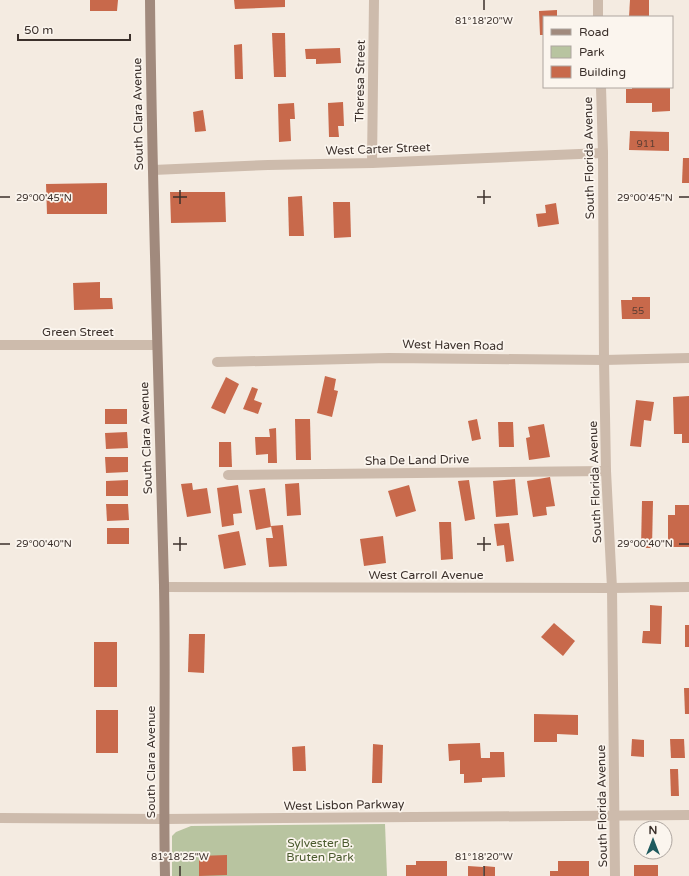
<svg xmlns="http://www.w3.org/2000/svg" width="689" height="876" font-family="'Varela Round',sans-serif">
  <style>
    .green { fill: #b8c4a0 }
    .building { fill: #c8694b }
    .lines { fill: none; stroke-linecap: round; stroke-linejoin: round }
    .street { stroke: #cdbbac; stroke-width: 10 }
    .secondary { stroke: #a18a7d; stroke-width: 10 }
    .ticks { fill: none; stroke: #3b302b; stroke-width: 1.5 }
    .labels { text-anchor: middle; stroke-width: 3.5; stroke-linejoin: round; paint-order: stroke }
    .number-label { font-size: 10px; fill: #5e3e33 }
    .street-label { font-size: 12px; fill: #3b302b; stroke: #fbf5ee }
    .park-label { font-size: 12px; fill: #4a5a2e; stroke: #fbf5ee }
    .ticks-label { font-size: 10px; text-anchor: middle; fill: #3b302b; stroke: #fbf5ee; stroke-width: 3.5; stroke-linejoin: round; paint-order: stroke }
  </style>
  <rect width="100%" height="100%" fill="#f4ebe1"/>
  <polygon class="green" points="385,824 387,876 172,876 172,836 176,832 191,826"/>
  <g class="building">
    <polygon points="90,0 118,0 117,11 90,11"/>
    <polygon points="234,0 285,0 285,7 235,9"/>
    <polygon points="630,0 649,0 649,17 629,17"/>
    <polygon points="557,10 557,17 544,17 544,35 540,35 539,11"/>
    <polygon points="272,33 285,33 286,77 274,77"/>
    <polygon points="242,44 243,79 235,79 234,45"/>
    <polygon points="340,48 341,63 316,64 316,59 306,59 305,49"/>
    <polygon points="632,87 670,87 670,111 652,112 652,103 626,103 626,89 632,89"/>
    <polygon points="343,102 344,126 338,126 339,137 329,137 328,103"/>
    <polygon points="294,103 295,119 290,119 291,141 279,142 278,104"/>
    <polygon points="203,110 206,131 195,132 193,112"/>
    <polygon points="630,131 669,132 669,151 629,150"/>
    <polygon points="683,158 689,158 689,183 682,183"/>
    <polygon points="107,183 107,214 47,214 46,184"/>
    <polygon points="170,192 225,192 226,222 171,223"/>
    <polygon points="302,196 304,236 289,236 288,197"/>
    <polygon points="333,202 350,202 351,237 334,238"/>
    <polygon points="556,203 559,224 538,227 536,214 546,213 545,205"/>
    <polygon points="100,282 100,298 112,298 113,309 74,310 73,283"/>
    <polygon points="632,297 650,297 650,319 622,319 621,300 632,300"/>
    <polygon points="325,376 336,379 334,390 338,391 332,417 317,413"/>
    <polygon points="226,377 239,384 225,414 211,408"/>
    <polygon points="252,387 258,389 254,400 262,403 258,414 243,409"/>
    <polygon points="689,396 689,443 682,443 682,434 674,434 673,397"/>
    <polygon points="636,400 654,402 651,421 644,420 641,447 630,446"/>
    <rect x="105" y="409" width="22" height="15"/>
    <polygon points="295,419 310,419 311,460 296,460"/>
    <polygon points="477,419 481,439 472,441 468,421"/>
    <polygon points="498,422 513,422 514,447 499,447"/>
    <polygon points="544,424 550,457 529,460 526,438 530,437 528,427"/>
    <polygon points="276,428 277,463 268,463 268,454 256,455 255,437 270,437 269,429"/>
    <polygon points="127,432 128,448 106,449 105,433"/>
    <polygon points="219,442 231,442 232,467 219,467"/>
    <polygon points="105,457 128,457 128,472 106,473"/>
    <polygon points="550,477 555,506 546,507 547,515 533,517 527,481"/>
    <polygon points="515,479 518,515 496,517 493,481"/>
    <polygon points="128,480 128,496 106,496 106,481"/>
    <polygon points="469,480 475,519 465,521 458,481"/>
    <polygon points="192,483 193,490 207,488 211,513 187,517 181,484"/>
    <polygon points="299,483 301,515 287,516 285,484"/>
    <polygon points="238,485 242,513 233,514 234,525 222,527 217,488"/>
    <polygon points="409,485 416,511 396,517 388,491"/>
    <polygon points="265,488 271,527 256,530 249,490"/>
    <polygon points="642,501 653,501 652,548 641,548"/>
    <polygon points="106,504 128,504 129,520 107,521"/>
    <polygon points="675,505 689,505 689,547 668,547 668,515 675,515"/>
    <polygon points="439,522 451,522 453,559 441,560"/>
    <polygon points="509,523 514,561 506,562 504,545 497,546 494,524"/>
    <polygon points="283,525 287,566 269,567 266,538 273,538 271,526"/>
    <rect x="107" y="528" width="22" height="16"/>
    <polygon points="239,531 246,565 224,569 218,535"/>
    <polygon points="383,536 386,563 364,566 360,539"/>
    <polygon points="650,605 662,606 661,644 642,643 643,631 650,631"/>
    <polygon points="554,623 575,641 563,656 541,637"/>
    <rect x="685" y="625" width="4" height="22"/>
    <polygon points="189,634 205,634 204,673 188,672"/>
    <rect x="94" y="642" width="23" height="45"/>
    <polygon points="684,688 689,688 689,714 685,714"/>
    <rect x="96" y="710" width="22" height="43"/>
    <polygon points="534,714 578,715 578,735 557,734 557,742 534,742"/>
    <polygon points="632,739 644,740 644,757 631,756"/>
    <polygon points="670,739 684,739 685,758 671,758"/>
    <polygon points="480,743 481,758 490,758 490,752 504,752 505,777 482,778 482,782 464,783 464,774 460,774 460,760 449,761 448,744"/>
    <polygon points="373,744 383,745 382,783 372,783"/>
    <polygon points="305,746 306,771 293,771 292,747"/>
    <polygon points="670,769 678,769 679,796 671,796"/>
    <polygon points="227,855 227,875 199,876 199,856"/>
    <polygon points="416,861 447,861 447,876 406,876 406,865 416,865"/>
    <polygon points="558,861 589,861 589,876 550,876 550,871 558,871"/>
    <rect x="634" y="865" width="24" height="11"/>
    <polygon points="468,866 483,867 483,876 468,876"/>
    <polygon points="484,866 495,867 495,876 484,876"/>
  </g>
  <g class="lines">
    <g class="street">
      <polyline points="598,0 598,17"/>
      <polyline points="601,87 603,153 604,360 606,471 612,588 615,876"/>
      <polyline points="372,163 374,0"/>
      <polyline points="153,170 268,165 372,163 603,153"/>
      <polyline points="0,345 156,345"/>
      <polyline points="217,362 389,358 604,360 689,358"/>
      <polyline points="228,475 606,471"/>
      <polyline points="164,587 612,588 689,587"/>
      <polyline points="0,818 164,819 689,815"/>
    </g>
    <path class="secondary" d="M150,0C152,195 159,390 164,585C166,682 163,779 165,876"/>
  </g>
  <path class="ticks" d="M484,0V10M180,190V204M484,190V204M0,197H10M173,197H187M477,197H491M679,197H689M180,537V551M484,537V551M0,544H10M173,544H187M477,544H491M679,544H689M180,866V876M484,866V876"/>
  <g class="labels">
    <g class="number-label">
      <text x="646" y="147">911</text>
      <text x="638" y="314">55</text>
    </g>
    <g class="street-label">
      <text transform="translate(360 81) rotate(-89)" y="4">Theresa Street</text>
      <text transform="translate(138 114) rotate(-91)" y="4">South Clara Avenue</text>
      <text transform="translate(378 149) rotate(-2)" y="4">West Carter Street</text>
      <text transform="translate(589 158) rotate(-91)" y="4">South Florida Avenue</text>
      <text x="78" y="336">Green Street</text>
      <text transform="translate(453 345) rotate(1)" y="4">West Haven Road</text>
      <text transform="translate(146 438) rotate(-92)" y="4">South Clara Avenue</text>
      <text transform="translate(417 460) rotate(-1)" y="4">Sha De Land Drive</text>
      <text transform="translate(595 482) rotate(-92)" y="4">South Florida Avenue</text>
      <text x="426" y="579">West Carroll Avenue</text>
      <text transform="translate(151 762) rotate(-90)" y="4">South Clara Avenue</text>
      <text transform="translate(344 805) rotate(-1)" y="4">West Lisbon Parkway</text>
      <text transform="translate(602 806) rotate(-91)" y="4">South Florida Avenue</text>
    </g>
    <g class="park-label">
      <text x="320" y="847">Sylvester B.<tspan x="320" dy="14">Bruten Park</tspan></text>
    </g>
  </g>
  <g class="ticks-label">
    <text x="484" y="24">81°18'20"W</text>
    <text x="44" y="201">29°00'45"N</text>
    <text x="645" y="201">29°00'45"N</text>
    <text x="44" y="547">29°00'40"N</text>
    <text x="645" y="547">29°00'40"N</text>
    <text x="180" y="860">81°18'25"W</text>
    <text x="484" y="860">81°18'20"W</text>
  </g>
  <rect x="543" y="16" width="130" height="72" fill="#fbf5ee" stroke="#aea6a0"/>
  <rect x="551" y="29" width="20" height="6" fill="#a18a7d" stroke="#aea6a0"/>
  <text x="579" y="36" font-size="12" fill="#3b302b">Road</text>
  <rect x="551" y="46" width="20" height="12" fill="#b8c4a0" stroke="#aea6a0"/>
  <text x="579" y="56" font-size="12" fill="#3b302b">Park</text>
  <rect x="551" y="66" width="20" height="12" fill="#c8694b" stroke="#aea6a0"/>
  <text x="579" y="76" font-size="12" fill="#3b302b">Building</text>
  <g transform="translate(653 840)"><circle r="19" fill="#fbf5ee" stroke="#aea6a0"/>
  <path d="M0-3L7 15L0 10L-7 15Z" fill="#1f5a5e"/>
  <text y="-6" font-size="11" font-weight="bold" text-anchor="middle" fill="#3b302b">N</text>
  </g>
  <path d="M18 34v6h112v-6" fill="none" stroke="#3b302b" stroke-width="2"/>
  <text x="24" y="34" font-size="12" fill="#3b302b" stroke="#fbf5ee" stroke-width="3" paint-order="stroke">50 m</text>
</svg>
